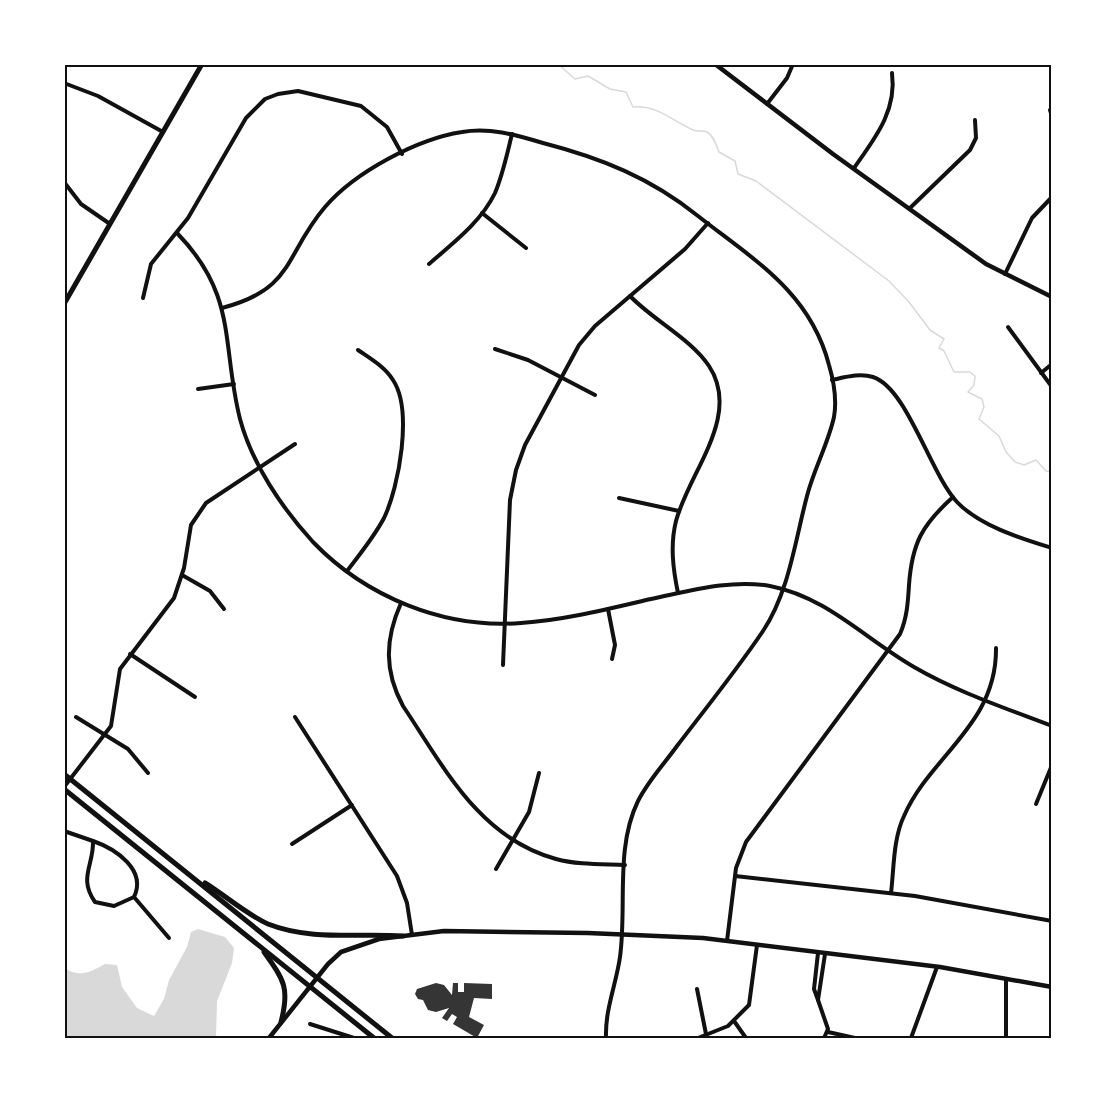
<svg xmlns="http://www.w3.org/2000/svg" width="1116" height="1103" font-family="Montserrat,sans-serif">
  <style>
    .water { fill: #d9d9d9 }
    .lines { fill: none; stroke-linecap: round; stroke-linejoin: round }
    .stream { stroke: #d9d9d9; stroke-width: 1.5 }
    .building { fill: #353535 }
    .minor { stroke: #111; stroke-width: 4 }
    .tertiary { stroke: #111; stroke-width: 4.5 }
    .secondary { stroke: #111; stroke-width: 5 }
    .neatline { fill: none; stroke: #111; stroke-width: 2 }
  </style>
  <rect width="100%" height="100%" fill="#fff"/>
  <path class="water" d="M198,929L225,937L234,948L232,963L217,1001L216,1038H65V968C79,978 91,972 105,964L117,965L122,987L137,1008L154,1016L164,999L169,980L187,947L191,932Z"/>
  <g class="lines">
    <g class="stream">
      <polyline points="444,64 447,64"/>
      <path d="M558,64L575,79L588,76L610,89L626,92L633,107C656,104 674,122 693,130C697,132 703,130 707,132C714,136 716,145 719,152L735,161L738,174L756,181L889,281L909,302L930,330L944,339L939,348L944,351L954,372H970L975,376L974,385L968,392L982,399L984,407L979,419L999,436L1006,452L1015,462L1024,465L1036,460L1046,471L1052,472"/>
    </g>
  </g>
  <polygon class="building" points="436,983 444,985 452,995 453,983 458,983 458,992 464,992 464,983 492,984 492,999 474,998 469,1017 484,1025 477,1038 453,1024 457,1017 452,1014 447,1021 442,1018 449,1008 436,1012 428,1010 423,1000 418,999 415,994 417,989"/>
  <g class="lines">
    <g class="minor">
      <polyline points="64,83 98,96 163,132"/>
      <polyline points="767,104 787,78 793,64"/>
      <polyline points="1050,110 1052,116"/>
      <path d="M854,168C875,138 897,111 892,73"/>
      <polyline points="64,182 81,204 110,224"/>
      <polyline points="910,208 970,150 976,138 975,120"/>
      <polyline points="482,213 526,248"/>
      <path d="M177,233C238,296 221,343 240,419C252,464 282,508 313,542C366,597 444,629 521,623C565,620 608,609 651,599C690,591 730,579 770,586C827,597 865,639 914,667C957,692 1005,708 1052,726"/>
      <path d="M429,264C453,243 481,222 495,193C503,174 507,154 512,134"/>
      <polyline points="1005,274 1032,218 1052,197"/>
      <path d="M630,296C653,320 691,339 709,366C742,416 689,472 676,521C670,545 673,569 678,593"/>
      <polyline points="143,298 151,264 188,218 246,118 265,99 278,94 298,91 361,106 387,127 402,154"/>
      <path d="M222,308C295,289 284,255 325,207C355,172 417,139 462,132C490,127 516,135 543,143C601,158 651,178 698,216C754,260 810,292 829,365C834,382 837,400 834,417C828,444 814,469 807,496C795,541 789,592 763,631C736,671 706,708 677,746C664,764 648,781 638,801C615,848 627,907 620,957C616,985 605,1009 606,1038"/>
      <polyline points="1008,327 1052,387"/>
      <polyline points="495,349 528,360 595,395"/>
      <polyline points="1041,373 1052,364"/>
      <path d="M832,380C846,377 860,373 873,377C907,388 930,473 957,502C980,526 1020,538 1052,548"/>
      <polyline points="198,389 234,384"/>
      <polyline points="619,498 679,511"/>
      <path d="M347,571C360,554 374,537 384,518C399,487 413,410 393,380C385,367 371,359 358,350"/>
      <polyline points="182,575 210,591 224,609"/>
      <path d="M401,603C385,639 384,671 403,706C444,767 479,838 556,859C578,865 602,864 625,865"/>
      <polyline points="608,609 615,645 612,659"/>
      <polyline points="130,654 195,697"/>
      <polyline points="503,665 510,500 516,470 525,445 579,345 595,326 685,249 708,223"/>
      <polyline points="76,717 128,749 148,773"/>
      <polyline points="295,717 397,876 407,903 412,935"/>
      <polyline points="64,787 111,726 120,669 174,598 184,568 191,525 206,503 295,444"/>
      <polyline points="1036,804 1052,765"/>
      <path d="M64,831L93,841C94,865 78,878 95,902L114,906L134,897L169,938"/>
      <path d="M93,841C116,849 147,870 134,897"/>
      <polyline points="292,844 352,805"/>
      <polyline points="496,869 529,812 539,773"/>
      <polyline points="735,876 915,896 1052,921"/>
      <path d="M891,893C894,869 893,839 904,816C930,756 997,725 996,648"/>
      <path d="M727,941L736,868L746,842L900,634C907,618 908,602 909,585C912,543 922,525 953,497"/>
      <polyline points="818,953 814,989 818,1000 825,954"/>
      <polyline points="697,989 706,1034"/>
      <polyline points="818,1000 828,1029 824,1038"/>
      <polyline points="734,1021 746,1038"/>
      <polyline points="310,1024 354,1038"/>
      <polyline points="828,1032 855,1038"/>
      <polyline points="698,1038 728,1026 749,1005 757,945"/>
      <polyline points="911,1038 937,967"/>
      <polyline points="1006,1038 1006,979"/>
    </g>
    <g class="tertiary">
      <polyline points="715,64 833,154 986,264 1052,297"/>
      <polyline points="269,1038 328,964 341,952 379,939 444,931 588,933 703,938 940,967 1052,987"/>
    </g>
    <g class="secondary">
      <polyline points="64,304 202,64"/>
      <polyline points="64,774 392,1038"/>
      <polyline points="64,789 374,1038"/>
      <path d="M205,883C226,896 246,914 268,924C311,941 358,933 403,936"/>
      <path d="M264,952C284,980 290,988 281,1022"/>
    </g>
  </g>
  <rect width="1116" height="1103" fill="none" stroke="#ffffff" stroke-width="132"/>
  <rect x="66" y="66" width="984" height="971" class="neatline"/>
</svg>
